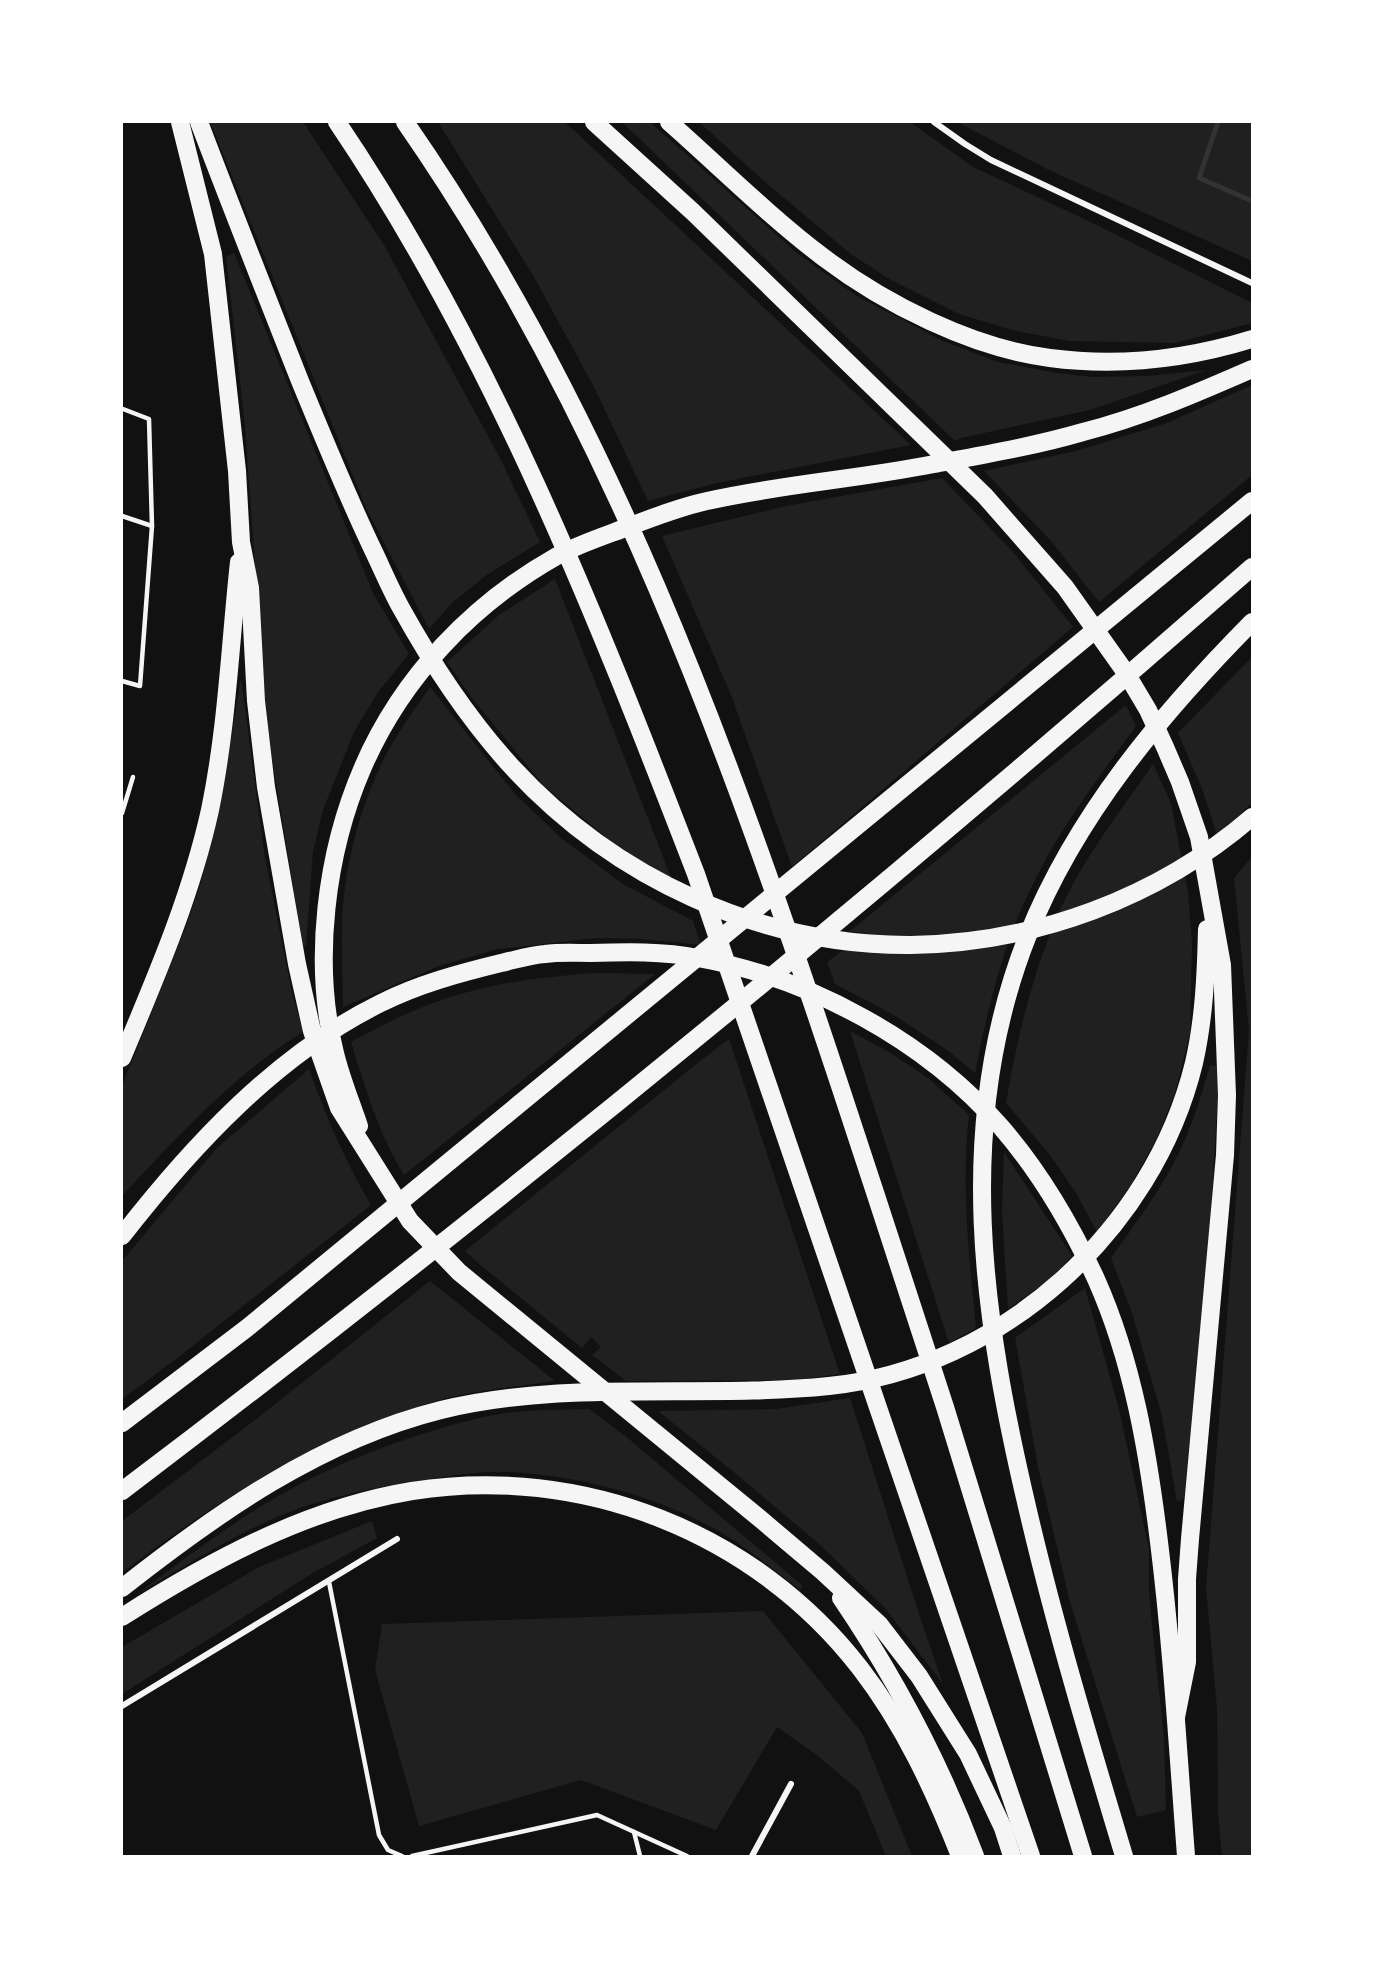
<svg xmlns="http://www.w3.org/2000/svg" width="1374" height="1978" font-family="Barlow,sans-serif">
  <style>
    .green { fill: #202020 }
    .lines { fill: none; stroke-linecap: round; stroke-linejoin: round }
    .stream { stroke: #333; stroke-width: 5 }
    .service { stroke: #f5f5f5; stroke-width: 4.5 }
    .minor { stroke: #f5f5f5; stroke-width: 6 }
    .motorway { stroke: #f5f5f5; stroke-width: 18 }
  </style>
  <rect width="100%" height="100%" fill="#111"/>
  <g class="green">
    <polygon points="210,122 303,122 384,245 501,460 540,542 488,574 452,603 429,629 366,508"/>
    <polygon points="438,122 565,122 911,445 717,483 648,501 595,389 534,277"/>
    <polygon points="622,122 650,122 798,254 857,296 943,341 998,362 1057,373 1093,377 1148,376 1206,370 1090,410 961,438 955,441"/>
    <polygon points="699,122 910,122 973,167 1097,225 1252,303 1252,323 1175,343 1070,341 1016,331 959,314 891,280 852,255 765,182"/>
    <polygon points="957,122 1252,122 1252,261 1049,170"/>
    <polygon points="234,253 374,595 409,654 378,692 354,732 323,810 313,852 306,946 303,946 270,746 263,675 245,427 226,257"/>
    <polygon points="1252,385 1252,475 1099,602 1051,541 984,471 1076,451 1167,423"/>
    <polygon points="942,478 1013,552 1073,627 792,867 731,695 662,536 786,506"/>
    <polygon points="555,579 672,880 612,842 544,786 471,697 447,662 499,615"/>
    <polygon points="1252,657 1252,803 1217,835 1203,791 1178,733"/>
    <path d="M241,678L264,852L292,993L303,1032C235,1073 175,1139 122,1196V1086L183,934L201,883L221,799Z"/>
    <path d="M430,687L515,794L561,838L623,884L693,921L701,945L640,939L596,938L498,949L439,966L343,1007C343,980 341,952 342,924C344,870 358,813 381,765C394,737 413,712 430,687Z"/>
    <path d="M1126,705L1136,726C1100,776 1062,825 1035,880C1004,940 988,1007 975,1073L947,1050L894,1015L835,984L827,962L867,933L849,932Z"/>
    <path d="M1153,764L1171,803L1188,892L1192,943L1190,1033L1175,1093L1157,1138L1130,1186L1097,1232L1076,1193L1050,1155L1006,1103C1017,1038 1033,971 1060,910C1083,859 1121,810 1153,764Z"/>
    <polygon points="1252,857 1252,1856 1222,1856 1218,1813 1217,1708 1206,1588 1249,1030 1234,878"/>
    <path d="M594,973L655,974L404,1175C378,1132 366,1090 351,1042C394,1018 440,997 488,987C523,979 559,976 594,973Z"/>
    <path d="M850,1031L889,1052L928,1078L969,1115C961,1187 969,1257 976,1328L949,1343Z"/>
    <polygon points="729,1039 840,1374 794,1380 626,1381 592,1355 601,1347 591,1337 582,1348 483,1267 465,1251 700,1061"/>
    <path d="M1210,1065L1218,1066V1094L1209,1247L1184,1498L1177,1502L1162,1416L1132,1313L1111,1258C1135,1224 1161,1190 1179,1153C1192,1125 1202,1095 1210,1065Z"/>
    <path d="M309,1069C326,1117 345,1161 371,1205L176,1359L122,1399V1261L216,1149Z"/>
    <polygon points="1004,1152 1072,1256 1050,1279 1008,1309 1002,1212"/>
    <path d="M430,1281L555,1381C514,1387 472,1390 433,1402C319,1436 215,1501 122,1573V1521L255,1420Z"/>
    <polygon points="1085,1288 1119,1409 1149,1549 1149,1594 1164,1739 1166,1810 1137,1817 1070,1602 1038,1467 1015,1338"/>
    <polygon points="850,1398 921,1620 943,1684 884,1607 819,1544 735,1473 658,1411 776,1409"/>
    <path d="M589,1409L624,1435L803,1586L800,1590C772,1568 745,1546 715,1529C654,1495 576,1475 506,1472C472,1471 436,1478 403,1483C356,1491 307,1502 264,1523C220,1543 179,1570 137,1594C178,1564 218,1533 260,1507C327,1465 412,1433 489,1416C521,1409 556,1410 589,1409Z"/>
    <polygon points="372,1521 377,1538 311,1574 122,1694 122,1647 259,1567"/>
    <polygon points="763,1611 862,1733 912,1856 886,1856 859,1791 818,1756 777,1727 716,1830 581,1780 419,1826 375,1670 382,1624"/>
  </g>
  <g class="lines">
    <polyline class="stream" points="1218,122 1199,178 1252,201"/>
    <g class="service">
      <polyline points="123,409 149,419 152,526"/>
      <polyline points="122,516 152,526 140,686 122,681"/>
      <polyline points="122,813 133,777"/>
      <polyline points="329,1582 379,1835 388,1850 402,1856"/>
      <polyline points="634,1832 640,1856"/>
      <polyline points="412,1856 597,1815 687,1856"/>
    </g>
    <g class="minor">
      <polyline points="934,122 965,144 991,160 1252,283"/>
      <polyline points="122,1706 397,1539"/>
      <polyline points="752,1856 791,1784"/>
    </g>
    <g class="motorway">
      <polyline points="180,122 213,254 237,471 241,542 250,588 256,701 266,787 297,964 312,1031 339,1108 410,1221 459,1272 758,1517 823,1572 879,1624 919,1676 968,1754 1003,1828 1012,1856"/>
      <path d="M199,122C232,209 266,295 300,381C324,439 347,496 374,552C383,571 391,590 401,608C432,664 469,720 512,767C614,878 760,946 911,945C1036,943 1158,898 1252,817"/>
      <path d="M337,122C493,353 596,615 696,874L1031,1856"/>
      <path d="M405,122C608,414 729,751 840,1086C875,1193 911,1300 945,1407C992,1557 1037,1707 1083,1856"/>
      <polyline points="594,122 693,212 985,496 1065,587 1126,673 1148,710 1165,747 1180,782 1199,837 1222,965 1227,1095 1225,1155 1190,1539 1187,1579 1187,1662 1176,1717"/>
      <path d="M669,122C720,167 769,216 823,257C885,304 972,348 1050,358C1118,367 1187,359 1252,339"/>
      <path d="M122,1058C156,977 191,896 210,810C227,728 230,645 239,562"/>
      <path d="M359,1126C351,1102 341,1078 335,1053C312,962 326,852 363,767C402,677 472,604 557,556C579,544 604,536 628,527C654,517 680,507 707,501C782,484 859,479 934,464C983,455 1035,446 1083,432C1142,417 1197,393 1252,369"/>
      <path d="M122,1236C192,1146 277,1054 381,1003C419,984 460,973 501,963C515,960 530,955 545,954C560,952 575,953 590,953C626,952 663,951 698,958C810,978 926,1041 1001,1127C1040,1172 1071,1225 1096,1279C1133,1362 1148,1452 1159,1542C1172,1646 1178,1752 1186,1856"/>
      <polyline points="122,1423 247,1328 1252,501"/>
      <path d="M122,1491C510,1197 886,888 1252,567"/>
      <path d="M122,1588C217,1513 321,1440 441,1410C568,1379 700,1399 829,1386C1002,1368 1153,1231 1194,1063C1204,1019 1206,975 1207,929"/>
      <path d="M841,1598C896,1679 941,1765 975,1856"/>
      <path d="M122,1617C210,1561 307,1508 412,1491C581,1464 755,1532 860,1668C904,1725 934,1790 960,1856"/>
      <path d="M1124,1856C1090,1743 1056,1630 1029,1515C983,1321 952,1126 1028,935C1076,815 1162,713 1252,622"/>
    </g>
  </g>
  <rect width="1374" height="1978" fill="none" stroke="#ffffff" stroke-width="246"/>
</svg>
